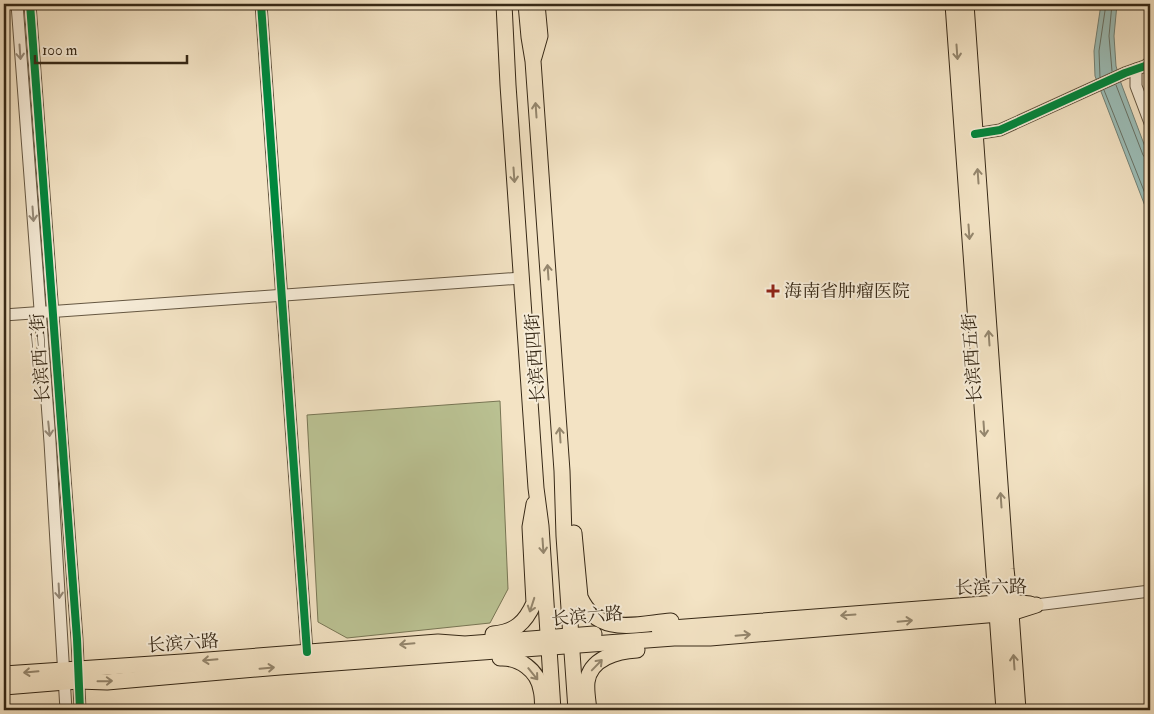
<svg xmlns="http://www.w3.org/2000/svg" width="1154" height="714" font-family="'IM FELL Double Pica','Noto Serif SC',serif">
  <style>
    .green { fill: #bbc394; stroke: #787655 }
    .water { fill: #9cbeb8; stroke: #738277 }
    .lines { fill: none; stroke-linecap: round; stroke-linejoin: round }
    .shore { stroke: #697367; stroke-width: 1 }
    .minor-casing { stroke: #655742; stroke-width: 13 }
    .major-casing { stroke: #362816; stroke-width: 17 }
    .minor { stroke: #f7edd9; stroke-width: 11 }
    .major { stroke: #f3e3c4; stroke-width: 15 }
    .cycleway-casing { stroke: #f7edd9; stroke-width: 11 }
    .cycleway { stroke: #00873e; stroke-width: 8 }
    .oneway { stroke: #968a78 }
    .oneway2 { stroke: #94866d }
    .poi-dot { fill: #8f2418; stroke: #f7edd9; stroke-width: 2 }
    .labels { text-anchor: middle; stroke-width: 4; stroke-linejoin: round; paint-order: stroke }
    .poi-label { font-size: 18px; fill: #362816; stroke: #f7edd9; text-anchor: start }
    .street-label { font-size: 18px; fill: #362816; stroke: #f7edd9 }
  </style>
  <rect width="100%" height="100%" fill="#f3e3c4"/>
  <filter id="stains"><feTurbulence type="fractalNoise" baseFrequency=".004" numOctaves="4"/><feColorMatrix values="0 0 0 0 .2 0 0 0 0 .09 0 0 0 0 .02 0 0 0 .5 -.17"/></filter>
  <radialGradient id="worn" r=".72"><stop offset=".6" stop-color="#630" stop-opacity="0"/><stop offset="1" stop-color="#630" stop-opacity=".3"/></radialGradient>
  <polygon class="green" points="500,401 508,589 490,623 347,638 318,622 307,415"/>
  <polygon class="water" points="1101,4 1117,4 1114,36 1116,66 1121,83 1150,160 1150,219 1095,76 1094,51"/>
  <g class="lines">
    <g class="shore">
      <polyline points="1112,4 1109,36 1112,71"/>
      <polyline points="1100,77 1099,51 1106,4"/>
      <polyline points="1116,85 1143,155 1146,159 1150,159"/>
      <polyline points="1104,90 1150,206"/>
    </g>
    <defs>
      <g id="minor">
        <polyline points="17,4 50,442 66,710"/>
        <polyline points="30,4 77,639 80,710"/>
        <polyline points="261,4 307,652"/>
        <polyline points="1136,69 1136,86 1150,123"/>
        <polyline points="975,134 1000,130 1125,73 1145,66 1150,62"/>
        <polyline points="4,315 522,278"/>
        <polyline points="1036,605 1150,591"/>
      </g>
      <g id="major">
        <polyline points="504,4 508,85 536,488 541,526 553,710"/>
        <polyline points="526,4 529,37 533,61 562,471 564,536 576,710"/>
        <polyline points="953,4 1004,710"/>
        <polyline points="966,4 1006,569 1011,613 1018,710"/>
        <polyline points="534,57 540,36 537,4"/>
        <path d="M574,533L580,597C598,637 636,624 671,621"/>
        <polyline points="659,629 1010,602 1030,604"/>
        <path d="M493,634C515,632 525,623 534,603L530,527L534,504"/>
        <path d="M500,658C519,657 538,670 541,690C543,697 542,704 543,710"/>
        <polyline points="4,674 182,662 438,642 465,644 594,634"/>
        <polyline points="4,687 78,681 107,682 280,667 674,638 710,638 1011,613 1036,605"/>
        <path d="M589,710C588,701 586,691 587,682C590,658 618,651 637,650"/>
      </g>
    </defs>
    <use href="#minor" class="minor-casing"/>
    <use href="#major" class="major-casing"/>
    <use href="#minor" class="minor"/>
    <use href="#major" class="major"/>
    <defs>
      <g id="cycleway">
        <polyline points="30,4 77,639 80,710"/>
        <polyline points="261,4 307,652"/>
        <polyline points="975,134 1000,130 1125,73 1145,66 1150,62"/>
      </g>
    </defs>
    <use href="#cycleway" class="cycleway-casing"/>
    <use href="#cycleway" class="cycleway"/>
  </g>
  <defs><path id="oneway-shaft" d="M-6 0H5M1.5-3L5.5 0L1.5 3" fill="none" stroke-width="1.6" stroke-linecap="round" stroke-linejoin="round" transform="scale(1.25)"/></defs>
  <g class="oneway">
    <use href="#oneway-shaft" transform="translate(20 52) rotate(86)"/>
    <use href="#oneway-shaft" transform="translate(33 214) rotate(86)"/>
    <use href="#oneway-shaft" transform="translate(49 429) rotate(84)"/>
    <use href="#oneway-shaft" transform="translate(59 591) rotate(87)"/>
  </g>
  <g class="oneway2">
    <use href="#oneway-shaft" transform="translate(957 52) rotate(86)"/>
    <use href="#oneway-shaft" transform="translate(536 110) rotate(-94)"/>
    <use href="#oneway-shaft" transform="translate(514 175) rotate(86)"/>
    <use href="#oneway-shaft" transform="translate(978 176) rotate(-94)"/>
    <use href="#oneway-shaft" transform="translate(969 232) rotate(86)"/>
    <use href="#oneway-shaft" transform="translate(548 272) rotate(-94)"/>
    <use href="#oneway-shaft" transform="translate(989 338) rotate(-94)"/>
    <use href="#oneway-shaft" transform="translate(984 429) rotate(86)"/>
    <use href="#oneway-shaft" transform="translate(560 435) rotate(-94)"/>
    <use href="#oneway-shaft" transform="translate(1001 500) rotate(-94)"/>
    <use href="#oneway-shaft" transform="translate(543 546) rotate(86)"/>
    <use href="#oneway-shaft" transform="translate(532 605) rotate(108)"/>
    <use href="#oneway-shaft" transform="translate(848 615) rotate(176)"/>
    <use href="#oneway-shaft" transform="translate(905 621) rotate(-5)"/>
    <use href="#oneway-shaft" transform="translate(743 635) rotate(-5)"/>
    <use href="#oneway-shaft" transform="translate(407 644) rotate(175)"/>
    <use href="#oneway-shaft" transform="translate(210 660) rotate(175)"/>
    <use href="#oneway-shaft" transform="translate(1014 662) rotate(-94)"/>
    <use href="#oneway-shaft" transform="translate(597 665) rotate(-46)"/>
    <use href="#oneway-shaft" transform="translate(267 668) rotate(-5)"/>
    <use href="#oneway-shaft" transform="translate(31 672) rotate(175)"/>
    <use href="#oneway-shaft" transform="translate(533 674) rotate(51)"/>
    <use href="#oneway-shaft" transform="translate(105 681) rotate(-1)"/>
  </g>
  <path class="poi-dot" d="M770.5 283.5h5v5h5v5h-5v5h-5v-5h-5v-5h5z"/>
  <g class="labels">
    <g class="poi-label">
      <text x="784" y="297">海南省肿瘤医院</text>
    </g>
    <g class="street-label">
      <text transform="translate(40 358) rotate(-94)" y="6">长滨西三街</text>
      <text transform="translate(535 358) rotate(-94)" y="6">长滨西四街</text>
      <text transform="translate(972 358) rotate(-94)" y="6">长滨西五街</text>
      <text transform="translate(991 587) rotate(-1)" y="6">长滨六路</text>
      <text transform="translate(587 616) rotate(-5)" y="6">长滨六路</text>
      <text transform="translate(183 643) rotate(-4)" y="6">长滨六路</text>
    </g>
  </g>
  <rect width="1154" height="714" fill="none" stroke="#f3e3c4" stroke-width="20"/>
  <rect x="5" y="5" width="1144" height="704" fill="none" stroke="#362816" stroke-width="2.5"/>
  <rect x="10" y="10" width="1134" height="694" fill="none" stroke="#362816"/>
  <path d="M35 55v8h152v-8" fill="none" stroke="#362816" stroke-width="2.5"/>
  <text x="42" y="55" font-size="15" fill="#362816" stroke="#f7edd9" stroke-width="4" paint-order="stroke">100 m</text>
  <rect width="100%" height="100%" filter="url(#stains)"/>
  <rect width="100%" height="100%" fill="url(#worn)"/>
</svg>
